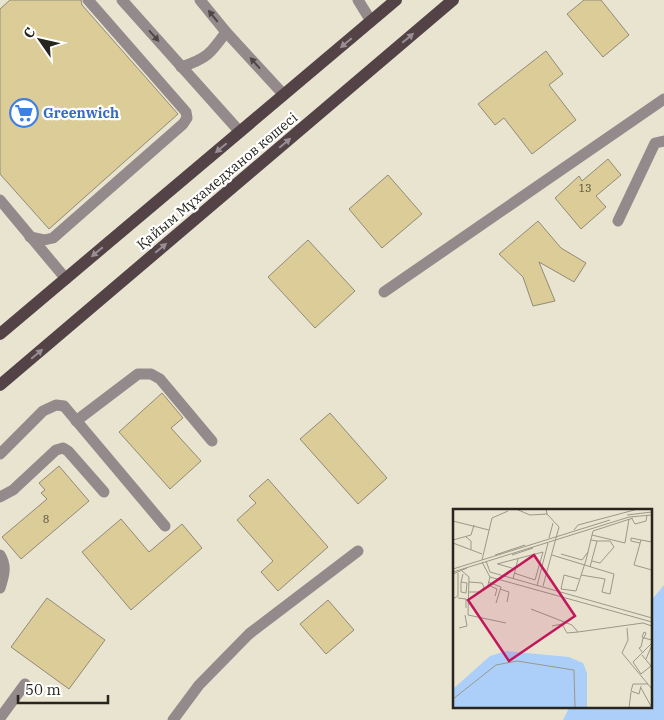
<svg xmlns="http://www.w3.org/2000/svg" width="664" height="720" font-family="'IBM Plex Serif',serif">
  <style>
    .water { fill: #accff9 }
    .building { fill: #dbcc98; stroke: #908b79 }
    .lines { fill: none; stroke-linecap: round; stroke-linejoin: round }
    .minor { stroke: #948a8c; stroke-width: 11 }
    .major { stroke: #534347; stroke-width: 12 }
    .oneway { fill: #4d4844 }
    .oneway2 { fill: #988e91 }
    .labels { text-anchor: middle; stroke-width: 4.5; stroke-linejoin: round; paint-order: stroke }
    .number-label { font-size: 11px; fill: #544f3c }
    .shop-label { font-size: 14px; font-weight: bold; fill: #366cbe; stroke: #fff; text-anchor: start }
    .street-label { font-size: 14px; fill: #27251e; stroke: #fff }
    .inset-road { fill: none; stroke: #9b9889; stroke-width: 1 }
    .view { fill: #c2185b; fill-opacity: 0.15; stroke: #c2185b; stroke-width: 2.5 }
    .inset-edge { fill: none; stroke: #27251e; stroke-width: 2.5 }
  </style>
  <rect width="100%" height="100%" fill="#e9e4d0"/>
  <polygon class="water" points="664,585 664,720 563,720 570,706 650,706 650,602"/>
  <g class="building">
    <polygon points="10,0 81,0 82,5 178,114 49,229 0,174 0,9"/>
    <polygon points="584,0 601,0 629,35 603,57 567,14"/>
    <polygon points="546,51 563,74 549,85 576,120 532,154 504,118 495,125 478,104"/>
    <polygon points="608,159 621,175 596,196 606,207 581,229 555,198 579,176 582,181"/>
    <polygon points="388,175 422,214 382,248 349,209"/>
    <polygon points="538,221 561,248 586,263 574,282 539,262 555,301 533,306 523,277 499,254"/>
    <polygon points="308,240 355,291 315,328 268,277"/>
    <polygon points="162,393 183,418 171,428 201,461 170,489 119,432"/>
    <polygon points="330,413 387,478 358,504 300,439"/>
    <polygon points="59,466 89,501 21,559 2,537 47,499 41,493 45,490 39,483"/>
    <polygon points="268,479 328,547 278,591 261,572 273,561 237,520 256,503 249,496"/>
    <polygon points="121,519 149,552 182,524 202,548 131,610 82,552"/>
    <polygon points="47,598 105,640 69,689 11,647"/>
    <polygon points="328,600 354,630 326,654 300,624"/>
  </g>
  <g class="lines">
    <g class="minor">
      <polyline points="122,0 240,132"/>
      <polyline points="200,0 226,32 284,95"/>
      <polyline points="358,0 371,21"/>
      <path d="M181,67C207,59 211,53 226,32"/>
      <polyline points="0,200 66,279"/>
      <polyline points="618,221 655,143 664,141"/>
      <polyline points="30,237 44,240 53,238 183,124 187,118 186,112 88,0"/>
      <polyline points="384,292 664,99"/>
      <polyline points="76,421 138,374 151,374 160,379 212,441"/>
      <polyline points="0,454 43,411 56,405 64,406 165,526"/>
      <polyline points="0,497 13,490 56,450 63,448 68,451 104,492"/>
      <path d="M0,555C7,566 4,576 0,588"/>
      <polyline points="0,718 25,684"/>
      <polyline points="173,720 199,685 249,634 358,551"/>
    </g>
    <g class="major">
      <polyline points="0,334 396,0"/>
      <polyline points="0,385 453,0"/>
    </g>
  </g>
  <defs><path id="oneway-solid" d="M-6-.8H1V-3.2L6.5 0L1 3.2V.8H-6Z" transform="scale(1.25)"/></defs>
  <g class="oneway">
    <use href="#oneway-solid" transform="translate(213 16) rotate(-129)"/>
    <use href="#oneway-solid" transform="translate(154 36) rotate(48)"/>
    <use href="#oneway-solid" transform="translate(255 63) rotate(-132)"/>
  </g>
  <g class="oneway2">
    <use href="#oneway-solid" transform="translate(408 38) rotate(-40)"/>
    <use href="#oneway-solid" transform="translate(346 43) rotate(140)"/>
    <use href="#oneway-solid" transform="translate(285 143) rotate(-40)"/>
    <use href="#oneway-solid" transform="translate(221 148) rotate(140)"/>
    <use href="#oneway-solid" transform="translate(161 248) rotate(-40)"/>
    <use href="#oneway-solid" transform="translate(97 252) rotate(140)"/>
    <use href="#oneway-solid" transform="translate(37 354) rotate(-40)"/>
  </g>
  <defs>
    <symbol id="supermarket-ring" viewBox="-11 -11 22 22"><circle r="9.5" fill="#fff" stroke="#3f7fe0" stroke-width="1.5"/><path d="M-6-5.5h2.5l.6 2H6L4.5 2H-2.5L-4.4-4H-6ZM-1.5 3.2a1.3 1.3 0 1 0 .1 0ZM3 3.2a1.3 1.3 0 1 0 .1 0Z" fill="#3f7fe0"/></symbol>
  </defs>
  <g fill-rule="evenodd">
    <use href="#supermarket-ring" x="8" y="97" width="32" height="32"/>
  </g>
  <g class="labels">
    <g class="number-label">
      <text x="585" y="192">13</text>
      <text x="46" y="523">8</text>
    </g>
    <g class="shop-label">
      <text x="43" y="118">Greenwich</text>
    </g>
    <g class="street-label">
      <text transform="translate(217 181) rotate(-40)" y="5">Қайым Мұхамедханов көшесі</text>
    </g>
  </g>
  <g transform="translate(453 509)">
    <rect width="199" height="199" fill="#e9e4d0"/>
    <path d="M53,142L116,148L130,154L134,164V199H0V180L37,147Z" fill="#accff9"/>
    <path class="inset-road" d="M63,0L77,6L94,5L93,0M174,6L199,3M179,10L182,15L193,12L194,6M0,12L36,21M121,21L125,16L185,0M140,22L180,9M139,26L172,34L176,10M13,28L18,32V41M96,29L100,14M0,31L18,26L21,16M199,33L188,31L181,56L199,61M0,34L29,45M187,34L178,32V29L188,31M108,45L129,51L135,43M42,46L72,36M59,46L80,39M99,46L161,65L157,85L149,83L152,70L128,66M29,51L39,9L55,2M33,52L37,63L199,109M139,52L147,54L161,38L157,32H144M29,53L37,68L199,113M44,55L90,43M45,55L62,60M137,58L144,32L138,31M0,60L157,11M9,62L16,68L15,106L53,114M0,63L176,8L199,6M61,64L82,71L90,43M0,65L14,59M37,68L35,76L44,80L42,87M60,70L65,50M126,70L111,66L108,80L123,82L133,51L140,22M8,73L14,74L13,84L8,83V73L10,65M35,73L48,78L43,94M84,77L95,34M90,77L106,18L94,5M47,80L56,83L54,93M16,83H28L31,78L29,74L16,73M5,89L13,90V99M0,90L5,87V64M78,100L119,116L125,123L190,114L199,117M99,117L109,115L114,124L125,123M6,119L14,117L12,106M174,119L175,131L169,144L199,180M190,144L186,139L188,138L190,129H191L193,124L191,123L189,128L191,129L199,131M189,146L198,157L188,165L180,153L199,134M193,150L199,136M188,177L186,185L178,182L180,175H195M188,179L199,199M0,190L43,156L64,152L121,161L122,199M176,199L178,183"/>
    <path class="view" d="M81,46L122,107L56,152L15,91Z"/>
    <rect width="199" height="199" class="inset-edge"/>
  </g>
  <g transform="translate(40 40) rotate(304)" stroke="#ffffff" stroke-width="4" paint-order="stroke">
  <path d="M0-4L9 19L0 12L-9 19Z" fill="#27251e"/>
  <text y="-8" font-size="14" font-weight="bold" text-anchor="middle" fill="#27251e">С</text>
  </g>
  <path d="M18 695v8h90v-8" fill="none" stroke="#27251e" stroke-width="2.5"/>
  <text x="25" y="695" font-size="15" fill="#27251e" stroke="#ffffff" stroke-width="4" paint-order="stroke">50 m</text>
</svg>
